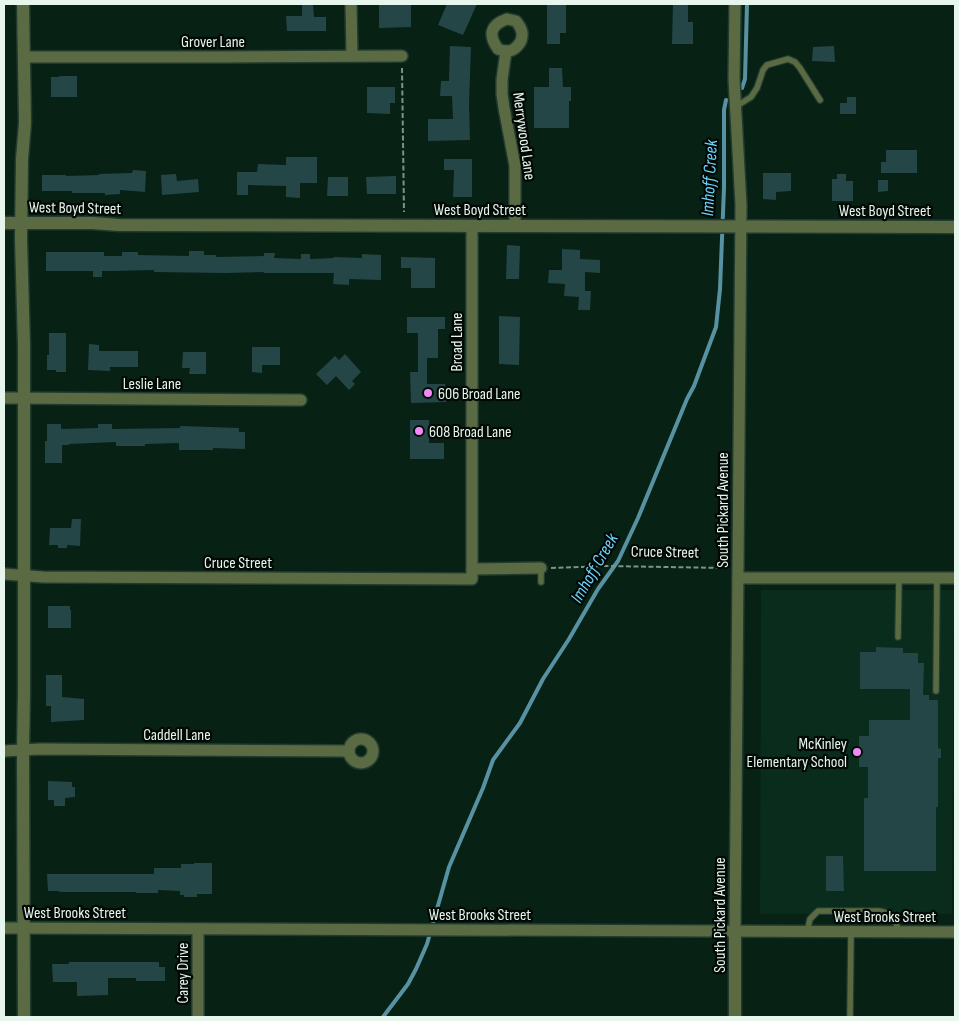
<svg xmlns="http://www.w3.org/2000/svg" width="959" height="1021" font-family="'Sofia Sans Condensed',sans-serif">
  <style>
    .built { fill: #092c1c }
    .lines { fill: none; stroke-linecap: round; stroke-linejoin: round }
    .stream { stroke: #5892a2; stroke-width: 4 }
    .building { fill: #244646 }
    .service-casing { stroke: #223b2f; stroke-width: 8 }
    .minor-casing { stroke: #223b2f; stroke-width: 14 }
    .tertiary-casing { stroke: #223b2f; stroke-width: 15 }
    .path { stroke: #7e9287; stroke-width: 2; stroke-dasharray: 5 2.5; stroke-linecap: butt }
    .service { stroke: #5a6b43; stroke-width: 5.5 }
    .minor { stroke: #5a6b43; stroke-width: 11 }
    .tertiary { stroke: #5a6b43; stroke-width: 12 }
    .poi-dot { fill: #f18af5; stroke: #020905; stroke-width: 2 }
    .labels { text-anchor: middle; stroke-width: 4.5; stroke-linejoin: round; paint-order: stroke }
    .street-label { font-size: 16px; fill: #e7f6ed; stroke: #020905 }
    .poi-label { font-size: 16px; fill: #e7f6ed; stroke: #020905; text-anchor: start }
    .water-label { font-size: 18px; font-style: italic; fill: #6cd4fd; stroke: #020905 }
  </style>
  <rect width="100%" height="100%" fill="#072115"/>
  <polygon class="built" points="761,590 954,590 952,914 760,914"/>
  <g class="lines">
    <g class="stream">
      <polyline points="742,88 745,79 747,4"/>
      <polyline points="383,1017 408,984 416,969 427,944 449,867 483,788 493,760 520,723 543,679 569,639 598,589 618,561 638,518 687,399 694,386 716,327 720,289 724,188 724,110 726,100"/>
    </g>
  </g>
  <g class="building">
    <polygon points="447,4 477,4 463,35 438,25"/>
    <polygon points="547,4 566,4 566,33 560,33 560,44 547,44"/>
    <polygon points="673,4 688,4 688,22 693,22 693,44 672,44"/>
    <polygon points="302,5 313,5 314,17 326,17 326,31 287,31 286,16 302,16"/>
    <polygon points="379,5 411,5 411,27 379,28"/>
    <polygon points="450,46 471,47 469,104 470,140 428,141 428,119 453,119 452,96 440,96 441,81 449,81"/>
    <polygon points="834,46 835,62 812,61 813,47"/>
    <polygon points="549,68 562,68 563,87 571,87 571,101 569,101 569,128 534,128 534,87 549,87"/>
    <polygon points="59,76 77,76 77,97 51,97 51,77 59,77"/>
    <polygon points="367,87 395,87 395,103 390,103 390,114 367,113"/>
    <polygon points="847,97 856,97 856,114 840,114 840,103 847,103"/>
    <polygon points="886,150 917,150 917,173 881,173 881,162 886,162"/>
    <polygon points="286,157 317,157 317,183 300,183 300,198 286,197 286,186 248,185 248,195 237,195 237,172 257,172 258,164 286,165"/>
    <polygon points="444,159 472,159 472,197 453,197 454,170 444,170"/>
    <polygon points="133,170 146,171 145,192 120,190 120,194 105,195 105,193 72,193 72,191 42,191 42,175 66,175 66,176 99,175 99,174 132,173"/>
    <polygon points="763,173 791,173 791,191 776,192 776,200 763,199"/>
    <polygon points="176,174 177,181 198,179 199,192 162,195 161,175"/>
    <polygon points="837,174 846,174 846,181 853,181 853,201 832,201 832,179 837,179"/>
    <polygon points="396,176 396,194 367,194 366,177"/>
    <polygon points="328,177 348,177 348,196 327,196"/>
    <polygon points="878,180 888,180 888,191 878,192"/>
    <polygon points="507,245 520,246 519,279 506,279"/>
    <polygon points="562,249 580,250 580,259 600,260 600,273 585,272 585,291 591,291 590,310 578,310 579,297 564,296 565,284 548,283 549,270 562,270"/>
    <polygon points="189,251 204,251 204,255 216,255 216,257 264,256 264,253 275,253 274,258 301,259 301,254 310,254 310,259 334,258 334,257 362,258 362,254 381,255 381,280 349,279 349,285 333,284 334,273 264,273 264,272 226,273 154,272 154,270 113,271 102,271 102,277 93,277 93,271 46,271 46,252 104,252 104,256 122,256 122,252 138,252 138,255 189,256"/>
    <polygon points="401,257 435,258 435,288 411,288 411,268 401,268"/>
    <polygon points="499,316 520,317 519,365 499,364"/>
    <polygon points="407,317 445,317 445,329 438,329 438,358 427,358 427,384 445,384 446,402 411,403 410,372 418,372 418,333 407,333"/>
    <polygon points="49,333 66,333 66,372 56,372 56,370 47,370 47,355 49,355"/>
    <polygon points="89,344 99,345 99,351 138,351 138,367 110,367 110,371 88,370"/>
    <polygon points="252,347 280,347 280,365 262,365 262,373 252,372"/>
    <polygon points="183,352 206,352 206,374 189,374 190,368 182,368"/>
    <polygon points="345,354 361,372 352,381 355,384 349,390 336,376 327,385 316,374 335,356 339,360"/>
    <polygon points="410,420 429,420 429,443 444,443 444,459 410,459"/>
    <polygon points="47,424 61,424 61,429 98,428 98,424 112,424 112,429 180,428 180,426 239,428 239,432 245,432 245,449 213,448 213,450 179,450 179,443 145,444 145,446 116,446 116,442 69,444 69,445 62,445 62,463 45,463 45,441 47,441"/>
    <polygon points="72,519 81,519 80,546 67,545 67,548 58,548 58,545 49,545 50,528 71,528"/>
    <polygon points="48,606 70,606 70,610 71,610 71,628 48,628"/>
    <polygon points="876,647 903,648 903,653 918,653 918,663 924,663 923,695 929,695 929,700 938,700 938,748 941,749 941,758 938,758 938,807 936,807 936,871 864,871 864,798 868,798 868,767 859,767 859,736 869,736 869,720 910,720 910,689 860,689 860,652 876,652"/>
    <polygon points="46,675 62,675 62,697 84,699 84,720 51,722 51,706 46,706"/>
    <polygon points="48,781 72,782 72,787 75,787 75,797 65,798 65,806 54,806 54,800 48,800"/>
    <polygon points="826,856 843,856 844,891 826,891"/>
    <polygon points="194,863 212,863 212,894 197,894 197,897 184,897 184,895 180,895 180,891 158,890 158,893 136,893 136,892 59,892 59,891 48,891 47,874 154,874 154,868 181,868 181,864 194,864"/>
    <polygon points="69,962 159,962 159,967 165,967 165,981 136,981 136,978 108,978 108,995 77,996 77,982 53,982 52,964 69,964"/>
  </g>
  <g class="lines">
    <defs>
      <g id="service">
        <polyline points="735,107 751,97 757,88 763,70 767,65 788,59 795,62 800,68 820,100"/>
        <polyline points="541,568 541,582"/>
        <polyline points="898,637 899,578"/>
        <polyline points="936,691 937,578"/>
        <path d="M807,932L810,919L818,911H879C891,912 896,921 899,932"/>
        <polyline points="850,1017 851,932"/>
      </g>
      <g id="minor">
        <polyline points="351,4 352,56"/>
        <polyline points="735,4 734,79 741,205 735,931"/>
        <path d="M507,19L516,21C519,25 523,30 522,36C522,43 514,52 506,51C503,51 501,50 498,49C488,35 490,25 507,19Z"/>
        <polyline points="506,51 502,80 502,94 504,108 515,166 515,225"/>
        <polyline points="24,57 225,57 402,56"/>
        <polyline points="4,398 301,400"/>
        <polyline points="472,569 541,568"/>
        <polyline points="4,574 43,577 472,579 472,226"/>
        <polyline points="738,578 955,578"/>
        <circle cx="361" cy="751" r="12"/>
        <polyline points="4,751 40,749 349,751"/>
        <polyline points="4,928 955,932"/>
        <polyline points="198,1017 198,929"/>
      </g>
      <g id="tertiary">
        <polyline points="23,4 25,123 22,159 21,239 24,346 24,693 23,751 24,1017"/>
        <polyline points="4,223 92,223 119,225 955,227"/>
        <polyline points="735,1017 735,931"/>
      </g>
    </defs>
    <use href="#service" class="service-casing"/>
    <use href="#minor" class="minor-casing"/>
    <use href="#tertiary" class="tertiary-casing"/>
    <g class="path">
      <polyline points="402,68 404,212"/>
      <polyline points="551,568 606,566 726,568"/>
    </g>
    <use href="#service" class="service"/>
    <use href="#minor" class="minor"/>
    <use href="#tertiary" class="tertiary"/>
  </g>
  <g class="poi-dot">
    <circle cx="428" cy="393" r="5"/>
    <circle cx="419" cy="431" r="5"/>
    <circle cx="857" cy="752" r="5"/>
  </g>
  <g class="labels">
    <g class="street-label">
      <text x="213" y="47">Grover Lane</text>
      <text transform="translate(525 136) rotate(82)" y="6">Merrywood Lane</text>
      <text transform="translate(75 207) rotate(1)" y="6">West Boyd Street</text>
      <text x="480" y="215">West Boyd Street</text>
      <text x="885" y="216">West Boyd Street</text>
      <text transform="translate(456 342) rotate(-90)" y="6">Broad Lane</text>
      <text x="152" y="389">Leslie Lane</text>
      <text transform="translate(722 510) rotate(-90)" y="6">South Pickard Avenue</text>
      <text transform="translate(665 551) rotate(1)" y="6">Cruce Street</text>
      <text x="238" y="568">Cruce Street</text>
      <text x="177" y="740">Caddell Lane</text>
      <text x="75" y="918">West Brooks Street</text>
      <text x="480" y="920">West Brooks Street</text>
      <text transform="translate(719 915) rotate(-90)" y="6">South Pickard Avenue</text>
      <text x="885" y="922">West Brooks Street</text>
      <text transform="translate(182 973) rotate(-90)" y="6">Carey Drive</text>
    </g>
    <g class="poi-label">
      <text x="438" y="399">606 Broad Lane</text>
      <text x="429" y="437">608 Broad Lane</text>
      <text x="847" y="749" text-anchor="end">McKinley<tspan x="847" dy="18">Elementary School</tspan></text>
    </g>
    <g class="water-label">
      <text transform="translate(709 178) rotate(-87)" y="6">Imhoff Creek</text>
      <text transform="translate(594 568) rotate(-60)" y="6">Imhoff Creek</text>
    </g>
  </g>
  <rect width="959" height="1021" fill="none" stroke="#e7f6ed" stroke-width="10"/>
</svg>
